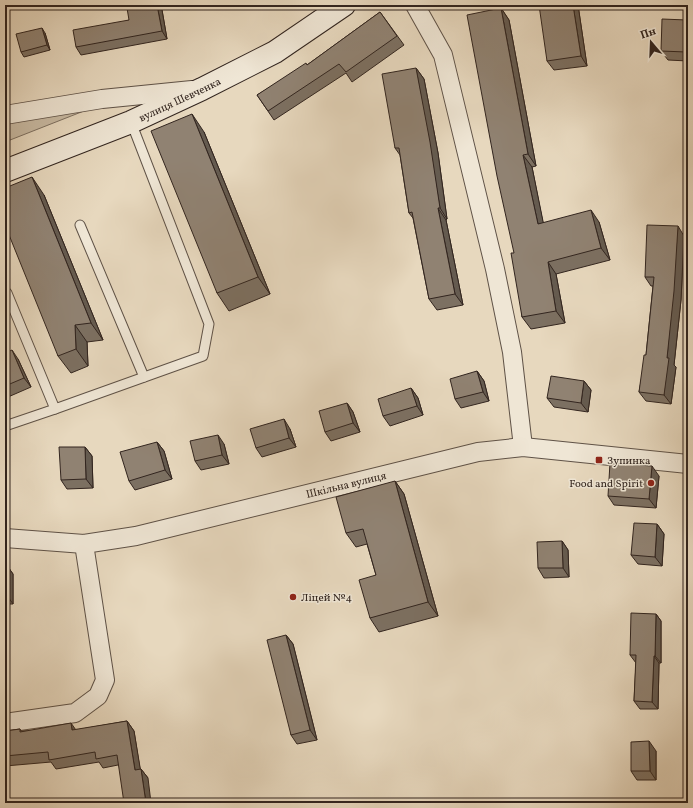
<svg xmlns="http://www.w3.org/2000/svg" width="693" height="808" font-family="Vollkorn,serif">
  <style>
    .green { fill: #c8baa3; stroke: #7d7061 }
    .lines { fill: none; stroke-linecap: round; stroke-linejoin: round }
    .lane-casing { stroke: #5f5247; stroke-width: 11 }
    .street-casing { stroke: #5f5247; stroke-width: 20 }
    .secondary-casing { stroke: #32251f; stroke-width: 24 }
    .lane { stroke: #efe6d5; stroke-width: 9 }
    .street { stroke: #efe6d5; stroke-width: 18 }
    .secondary { stroke: #efe6d5; stroke-width: 22 }
    .wall { fill: #7c7062; stroke: #32251f }
    .shaded-wall { fill: #655b50; stroke: #32251f }
    .building { fill: #908272; stroke: #32251f }
    .poi-dot { fill: #8f2418; stroke: #efe6d5; stroke-width: 1.5 }
    .labels { text-anchor: middle; stroke-width: 3; stroke-linejoin: round; paint-order: stroke }
    .street-label { font-size: 11px; fill: #32251f; stroke: #efe6d5 }
    .poi-label { font-size: 11px; fill: #32251f; stroke: #efe6d5; text-anchor: start }
  </style>
  <rect width="100%" height="100%" fill="#e7d8be"/>
  <filter id="stains"><feTurbulence type="fractalNoise" baseFrequency=".005" numOctaves="4"/><feColorMatrix values="0 0 0 0 .2 0 0 0 0 .09 0 0 0 0 .02 0 0 0 .5 -.17"/></filter>
  <radialGradient id="worn" r=".72"><stop offset=".6" stop-color="#630" stop-opacity="0"/><stop offset="1" stop-color="#630" stop-opacity=".3"/></radialGradient>
  <polygon class="green" points="94,107 5,142 5,124"/>
  <g class="lines">
    <defs>
      <g id="lane">
        <polyline points="80,225 144,377"/>
        <polyline points="5,294 7,293 55,409 203,356 209,324 131,122"/>
        <polyline points="5,426 55,409"/>
      </g>
      <g id="street">
        <polyline points="415,5 443,55 495,269 512,352 523,447"/>
        <polyline points="5,115 102,99 192,90"/>
        <path id="s1" d="M5,538L84,544L136,536L478,452L523,447L688,464"/>
        <polyline points="5,723 75,713 98,696 105,680 84,544"/>
      </g>
      <g id="secondary">
        <path id="s2" d="M5,171L131,122L202,89L275,52L344,5"/>
      </g>
    </defs>
    <use href="#lane" class="lane-casing"/>
    <use href="#street" class="street-casing"/>
    <use href="#secondary" class="secondary-casing"/>
    <use href="#lane" class="lane"/>
    <use href="#street" class="street"/>
    <use href="#secondary" class="secondary"/>
  </g>
  <g class="wall">
    <polygon points="145,5 158,5 162,10 167,39 81,55 76,47 129,20"/>
    <polygon points="578,5 587,66 554,70 547,61"/>
    <polygon points="501,8 509,20 536,166 532,167 543,223 599,222 610,260 556,274 565,323 531,329 522,317"/>
    <polygon points="380,12 404,45 352,82 346,73 274,120 257,95 307,65"/>
    <polygon points="688,22 688,61 668,60 661,51"/>
    <polygon points="45,33 50,50 24,57 21,52"/>
    <polygon points="416,68 424,79 438,153 447,219 446,220 463,305 437,310 429,299 413,218 409,213 400,155 395,148"/>
    <polygon points="204,132 270,294 229,311 217,293"/>
    <polygon points="44,195 103,340 87,342 88,366 71,373 58,356"/>
    <polygon points="684,236 681,300 674,365 676,367 671,404 646,401 639,392 646,355 653,286 651,286 645,277"/>
    <polygon points="5,353 18,359 31,387 8,397 5,393"/>
    <polygon points="477,371 484,381 489,401 461,408 455,399"/>
    <polygon points="584,381 591,390 588,412 554,407 547,398"/>
    <polygon points="411,388 418,398 423,415 390,426 383,416"/>
    <polygon points="347,403 353,412 360,432 331,441 325,432"/>
    <polygon points="290,429 296,447 262,457 256,448"/>
    <polygon points="157,442 164,451 172,479 135,490 129,481"/>
    <polygon points="224,444 229,464 201,470 195,461"/>
    <polygon points="85,447 92,456 93,488 67,489 61,480"/>
    <polygon points="659,476 656,508 614,505 608,496"/>
    <polygon points="395,481 404,494 438,616 379,632 370,618 376,575 367,544 356,547 346,533"/>
    <polygon points="657,524 664,534 662,566 638,564 631,555"/>
    <polygon points="562,541 568,550 569,577 544,578 538,568"/>
    <polygon points="5,564 6,564 13,574 13,604 5,604"/>
    <polygon points="656,614 661,621 661,663 659,663 658,709 640,709 634,701 636,663 630,655"/>
    <polygon points="286,635 293,644 317,740 297,744 291,735"/>
    <polygon points="127,721 134,731 140,769 141,769 148,778 118,765 103,768 99,762 56,769 51,762 5,766 5,731 20,729 21,731 76,730"/>
    <polygon points="656,751 656,780 637,780 631,771"/>
  </g>
  <g class="shaded-wall">
    <polygon points="157,5 158,5 162,10 167,39 162,31"/>
    <polygon points="573,5 578,5 587,66 581,56"/>
    <polygon points="501,8 509,20 536,166 528,154"/>
    <polygon points="687,20 688,22 688,54 686,52"/>
    <polygon points="42,28 45,33 50,50 47,45"/>
    <polygon points="416,68 424,79 438,153 447,219 440,208"/>
    <polygon points="192,114 204,132 270,294 258,277"/>
    <polygon points="523,155 532,167 546,236 538,224"/>
    <polygon points="32,177 44,195 103,340 91,323"/>
    <polygon points="438,208 446,220 463,305 455,294"/>
    <polygon points="591,210 599,222 610,260 601,248"/>
    <polygon points="678,226 684,236 681,300 674,365 676,367 671,404 664,395"/>
    <polygon points="548,262 556,274 565,323 556,311"/>
    <polygon points="75,325 87,342 88,366 76,349"/>
    <polygon points="12,350 18,359 31,387 24,378"/>
    <polygon points="477,371 484,381 489,401 483,392"/>
    <polygon points="584,381 591,390 588,412 581,403"/>
    <polygon points="411,388 418,398 423,415 417,406"/>
    <polygon points="347,403 353,412 360,432 353,423"/>
    <polygon points="284,419 290,429 296,447 289,438"/>
    <polygon points="218,435 224,444 229,464 222,455"/>
    <polygon points="157,442 164,451 172,479 165,470"/>
    <polygon points="85,447 92,456 93,488 86,479"/>
    <polygon points="652,466 659,476 656,508 649,499"/>
    <polygon points="395,481 404,494 438,616 428,602"/>
    <polygon points="657,524 664,534 662,566 655,557"/>
    <polygon points="562,541 568,550 569,577 563,568"/>
    <polygon points="6,564 13,574 13,604 6,594"/>
    <polygon points="656,614 661,621 661,663 655,656"/>
    <polygon points="286,635 293,644 317,740 310,730"/>
    <polygon points="654,656 659,663 658,709 652,702"/>
    <polygon points="127,721 134,731 142,779 135,770"/>
    <polygon points="71,723 78,733 72,730"/>
    <polygon points="649,741 656,751 656,780 650,771"/>
    <polygon points="141,769 148,778 151,803 146,803"/>
  </g>
  <g class="building">
    <polygon points="145,5 157,5 162,31 76,47 73,30 129,20 127,8"/>
    <polygon points="539,5 573,5 581,56 547,61"/>
    <polygon points="501,8 528,154 523,155 538,224 591,210 601,248 548,262 556,311 522,317 511,253 514,253 497,176 467,15"/>
    <polygon points="380,12 397,36 346,72 339,64 268,111 257,95 306,63 307,65"/>
    <polygon points="662,19 687,20 686,52 661,51"/>
    <polygon points="42,28 47,45 21,52 16,34"/>
    <polygon points="416,68 430,142 440,208 438,208 455,294 429,299 412,212 409,213 399,148 395,148 382,74"/>
    <polygon points="192,114 258,277 217,293 151,131"/>
    <polygon points="32,177 91,323 75,325 76,349 58,356 5,225 5,188"/>
    <polygon points="647,225 678,226 674,291 667,358 669,358 664,395 639,392 644,355 646,355 654,277 645,277"/>
    <polygon points="12,350 24,378 5,386 5,353"/>
    <polygon points="477,371 483,392 455,399 450,379"/>
    <polygon points="551,376 584,381 581,403 547,398"/>
    <polygon points="411,388 417,406 383,416 378,399"/>
    <polygon points="347,403 353,423 325,432 319,411"/>
    <polygon points="284,419 289,438 256,448 250,429"/>
    <polygon points="218,435 222,455 195,461 190,441"/>
    <polygon points="157,442 165,470 129,481 120,452"/>
    <polygon points="59,447 85,447 86,479 61,480"/>
    <polygon points="610,463 652,466 649,499 608,496"/>
    <polygon points="395,481 428,602 370,618 359,580 376,575 363,529 346,533 336,497"/>
    <polygon points="634,523 657,524 655,557 631,555"/>
    <polygon points="562,541 563,568 538,568 537,542"/>
    <rect x="5" y="564" width="1" height="30"/>
    <polygon points="631,613 656,614 655,656 654,656 652,702 634,701 636,655 630,655"/>
    <polygon points="286,635 310,730 291,735 267,640"/>
    <polygon points="127,721 135,770 141,769 146,803 124,803 117,755 96,759 95,752 49,760 48,752 5,756 5,731 20,729 20,732 71,723 72,730"/>
    <polygon points="649,741 650,771 631,771 631,742"/>
  </g>
  <g class="poi-dot">
    <rect x="595" y="456" width="8" height="8" rx="2"/>
    <circle cx="651" cy="483" r="4"/>
    <circle cx="293" cy="597" r="4"/>
  </g>
  <g class="labels">
    <g class="street-label">
      <text dy="4" stroke="none"><textPath href="#s2" startOffset="189">вулиця Шевченка</textPath></text>
      <text dy="4" stroke="none"><textPath href="#s1" startOffset="348">Шкільна вулиця</textPath></text>
    </g>
    <g class="poi-label">
      <text x="607" y="464">Зупинка</text>
      <text x="643" y="487" text-anchor="end">Food and Spirit</text>
      <text x="301" y="601">Ліцей №4</text>
    </g>
  </g>
  <rect width="693" height="808" fill="none" stroke="#e7d8be" stroke-width="20"/>
  <rect x="6" y="6" width="681" height="796" fill="none" stroke="#32251f" stroke-width="2"/>
  <rect x="10" y="10" width="673" height="788" fill="none" stroke="#32251f"/>
  <g transform="translate(651 42) rotate(341)" stroke="#efe6d5" stroke-width="3" paint-order="stroke">
  <path d="M0-3L7 15L0 10L-7 15Z" fill="#32251f"/>
  <text y="-6" font-size="11" font-weight="bold" text-anchor="middle" fill="#32251f">Пн</text>
  </g>
  <rect width="100%" height="100%" filter="url(#stains)"/>
  <rect width="100%" height="100%" fill="url(#worn)"/>
</svg>
